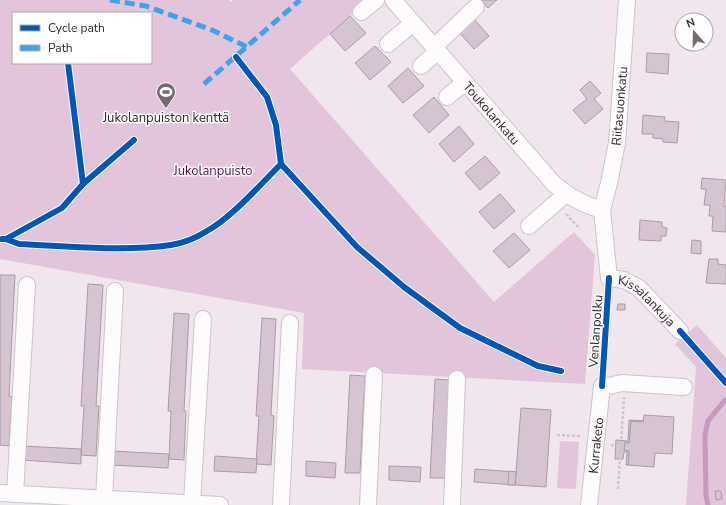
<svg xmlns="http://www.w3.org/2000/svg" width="726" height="505" font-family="'Nunito Sans',sans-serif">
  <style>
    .green { fill: #e2c4db; fill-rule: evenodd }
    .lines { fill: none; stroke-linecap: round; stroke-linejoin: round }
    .stream { stroke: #c898be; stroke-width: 5 }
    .building { fill: #d7c4d2; stroke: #a69ea4 }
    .minor-casing { stroke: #ccc4ca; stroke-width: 18 }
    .path { stroke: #cbc7ca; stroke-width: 2.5; stroke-dasharray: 3 2; stroke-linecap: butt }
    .minor { stroke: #fdfbfc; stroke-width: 16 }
    .quiet { stroke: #3ea3eb; stroke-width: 5; stroke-dasharray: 10 5; stroke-linecap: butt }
    .cycleway-casing { stroke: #fff; stroke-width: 8 }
    .cycleway { stroke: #0057b8; stroke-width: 6 }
    .labels { text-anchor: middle; stroke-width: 3; stroke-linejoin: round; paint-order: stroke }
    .street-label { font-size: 13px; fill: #30292e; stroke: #fff }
    .poi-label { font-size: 13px; fill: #30292e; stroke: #fff }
    .park-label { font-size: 13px; fill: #5e1053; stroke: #fff }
  </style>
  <rect width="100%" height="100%" fill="#f1e6ee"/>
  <g class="green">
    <path d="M0,0H229L231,2L233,0H368L290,69L494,302L574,232L595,255L585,384L302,369L304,313L0,259ZM13,13H151V63H13Z"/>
    <polygon points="697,325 726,358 726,505 686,505 696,367 675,344"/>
    <polygon points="560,441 579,442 576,489 557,488"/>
  </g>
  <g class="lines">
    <polyline class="stream" points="708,505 706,496 705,435 708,421 725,400"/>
  </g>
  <g class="building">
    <polygon points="481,0 497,0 488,8"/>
    <polygon points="350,16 366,33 345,51 330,34"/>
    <polygon points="473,18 489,36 474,49 458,31"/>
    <polygon points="375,46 391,62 370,80 355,63"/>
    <polygon points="647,53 669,54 668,74 646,72"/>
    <polygon points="408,68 424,86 403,103 388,86"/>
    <polygon points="590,81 601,93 594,99 603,109 585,124 573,110 587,99 580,90"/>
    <polygon points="434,97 449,115 429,133 413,115"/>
    <polygon points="643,115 665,117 664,121 679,122 677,143 663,142 663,139 653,138 653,134 642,134"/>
    <polygon points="459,126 474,144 454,162 439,144"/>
    <polygon points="485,156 500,173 480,190 465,173"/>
    <polygon points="702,178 726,180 724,206 726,206 726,232 712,231 713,216 709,216 710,205 704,205 706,189 701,189"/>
    <polygon points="500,194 515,211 494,229 479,212"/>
    <polygon points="640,220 662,222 662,227 667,228 666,236 661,236 661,241 639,240"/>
    <polygon points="514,233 530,250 509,268 493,251"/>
    <polygon points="692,240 701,241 701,254 691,253"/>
    <polygon points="709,259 718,259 718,264 726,265 726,284 706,283"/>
    <polygon points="0,275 15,275 9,396 12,397 9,446 0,445"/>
    <polygon points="88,284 103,285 96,406 99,406 96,456 81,455 84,406 81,406"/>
    <polygon points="618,304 625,304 625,310 617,310"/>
    <polygon points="174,313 189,314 184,411 186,411 184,460 169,459 171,411 168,411"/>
    <polygon points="262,318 276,319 271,415 274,416 271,465 256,464 259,416 256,416"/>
    <polygon points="350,375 365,376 360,473 345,473"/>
    <polygon points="435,379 449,380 445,478 430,478"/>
    <polygon points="521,408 551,410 546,487 515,485"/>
    <polygon points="644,415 674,417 672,454 655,453 654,467 628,465 629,451 624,450 625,442 629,443 631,421 643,422"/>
    <polygon points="629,420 644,421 631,421 629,443 625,442 624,450 629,451 628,465 626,465 627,452 624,452 623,459 615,459 616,440 628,441"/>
    <polygon points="22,446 81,449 81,464 21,460"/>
    <polygon points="112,451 169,454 168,468 111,465"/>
    <polygon points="215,456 257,459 256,473 214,471"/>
    <polygon points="306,461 336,463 335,478 306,476"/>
    <polygon points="389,466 421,467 420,482 389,480"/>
    <polygon points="475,469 516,472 515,485 474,482"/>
    <polygon points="509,471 516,472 515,485 508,485"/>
    <polygon points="715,491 721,491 722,499 716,500"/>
  </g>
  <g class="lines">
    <defs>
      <g id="minor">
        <path id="s1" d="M393,0L554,184C570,197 582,204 602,210"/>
        <path id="s2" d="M627,0L617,143L609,183L602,210L609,278L624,280L639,288L680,331"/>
        <polyline points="361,12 376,0"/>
        <polyline points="388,44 413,23"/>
        <polyline points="434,47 476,7"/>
        <polyline points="421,66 438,51"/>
        <polyline points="447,97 465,82"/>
        <polyline points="529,226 566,194"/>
        <polyline points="0,493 220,505"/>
        <polyline points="15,494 27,285"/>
        <polyline points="104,499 115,291"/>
        <polyline points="192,503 203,319"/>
        <polyline points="281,505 290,323"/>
        <polyline points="368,505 374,375"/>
        <polyline points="452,505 457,379"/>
        <path id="s3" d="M589,505L602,386H608L622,383L684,387"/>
      </g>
    </defs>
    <use href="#minor" class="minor-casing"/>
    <g class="path">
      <polyline points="566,214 580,229"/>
      <polyline points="557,435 580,436"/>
      <polyline points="611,445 625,446"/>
      <polyline points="618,489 624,397"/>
    </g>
    <use href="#minor" class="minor"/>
    <g class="quiet">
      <polyline points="110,0 146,6 212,30 247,47"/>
      <polyline points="204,84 300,0"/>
    </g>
    <defs>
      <g id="cycleway">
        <polyline points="236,57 267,97 276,125 281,164 357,247 404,287 460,328 538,366 561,371"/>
        <polyline points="83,184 134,140"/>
        <polyline points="2,239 6,239 62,208 83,184 68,63"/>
        <path d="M6,239L19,244C67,246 123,252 171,245C184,243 196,238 207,231C232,217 260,185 281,164"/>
        <polyline points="680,331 726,383"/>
        <polyline points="602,386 609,278"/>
      </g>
    </defs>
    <use href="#cycleway" class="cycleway-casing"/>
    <use href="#cycleway" class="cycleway"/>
  </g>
  <defs>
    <symbol id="stadium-pin" viewBox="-11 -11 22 30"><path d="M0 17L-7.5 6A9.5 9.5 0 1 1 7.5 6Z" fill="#746b71" stroke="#fff"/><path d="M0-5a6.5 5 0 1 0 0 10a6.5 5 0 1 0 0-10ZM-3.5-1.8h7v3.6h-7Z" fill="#fff"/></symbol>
  </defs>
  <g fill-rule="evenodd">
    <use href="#stadium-pin" x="155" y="81" width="22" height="30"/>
  </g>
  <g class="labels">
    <g class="street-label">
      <text transform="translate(619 106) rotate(-85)" y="5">Riitasuonkatu</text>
      <text dy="5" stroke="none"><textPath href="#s1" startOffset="150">Toukolankatu</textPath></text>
      <text dy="5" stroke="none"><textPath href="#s2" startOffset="326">Kissalankuja</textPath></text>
      <text transform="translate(595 331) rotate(-86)" y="5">Venlanpolku</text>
      <text dy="5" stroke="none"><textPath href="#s3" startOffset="60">Kurraketo</textPath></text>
    </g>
    <g class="poi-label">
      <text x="166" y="122">Jukolanpuiston kenttä</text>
    </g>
    <g class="park-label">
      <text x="213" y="175">Jukolanpuisto</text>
    </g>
  </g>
  <rect x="12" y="12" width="140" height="52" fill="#ffffff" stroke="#aca9ab"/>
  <rect x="20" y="25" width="20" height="6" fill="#0057b8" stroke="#aca9ab"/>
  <text x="48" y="32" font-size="12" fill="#30292e">Cycle path</text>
  <rect x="20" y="45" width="20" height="6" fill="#3ea3eb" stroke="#aca9ab"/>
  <text x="48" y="52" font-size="12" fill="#30292e">Path</text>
  <g transform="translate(694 32) rotate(340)"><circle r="19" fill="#ffffff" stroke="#aca9ab"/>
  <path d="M0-3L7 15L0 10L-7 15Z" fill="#746b71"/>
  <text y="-6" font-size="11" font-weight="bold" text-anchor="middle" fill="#30292e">N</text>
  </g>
</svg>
